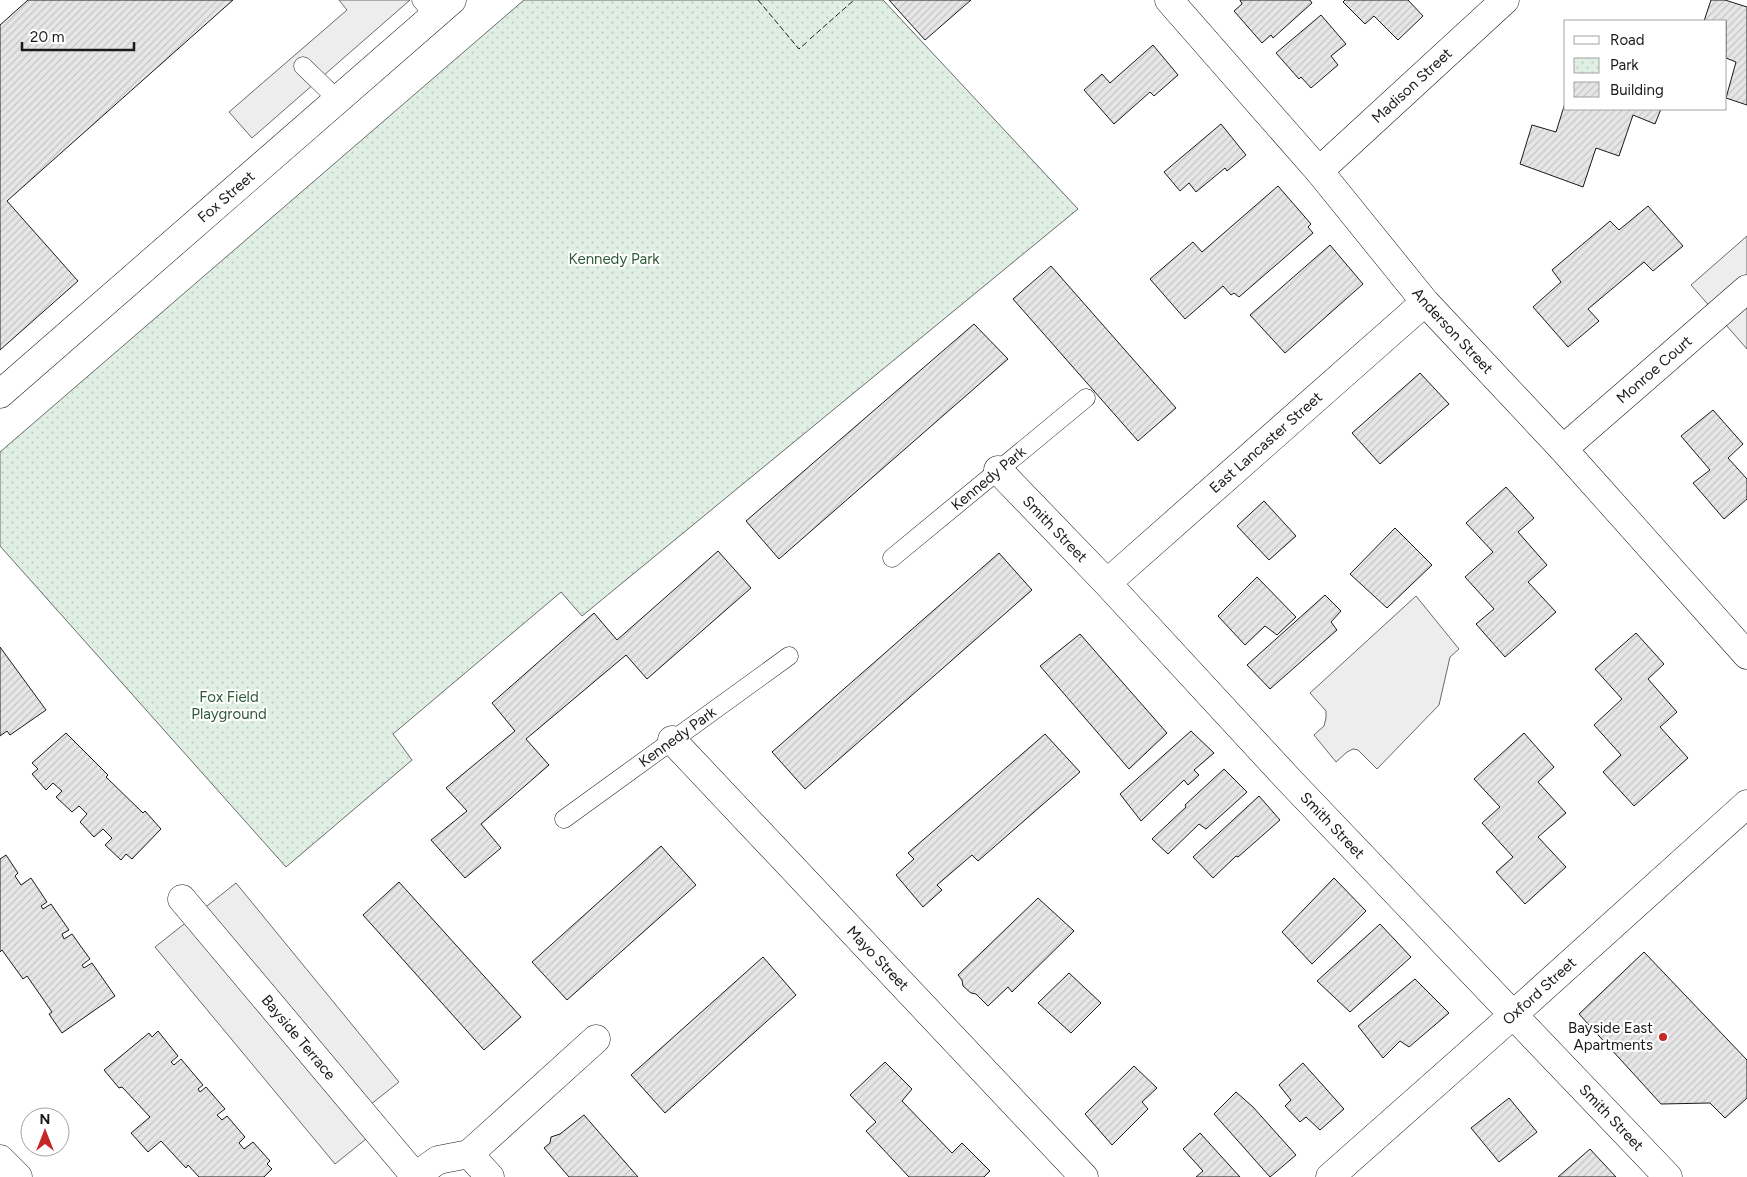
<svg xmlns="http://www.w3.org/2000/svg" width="1747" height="1177" font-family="Figtree,sans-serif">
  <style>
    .park { fill: url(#park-dots); stroke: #6a6a6a }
    .parking { fill: #ededed; stroke: #6a6a6a }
    .building { fill: url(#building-hatch); stroke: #1a1a1a }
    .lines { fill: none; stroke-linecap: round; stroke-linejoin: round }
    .lane-casing { stroke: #1a1a1a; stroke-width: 19 }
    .street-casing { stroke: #1a1a1a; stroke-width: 29 }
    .secondary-casing { stroke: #1a1a1a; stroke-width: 29 }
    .primary-casing { stroke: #1a1a1a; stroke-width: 29 }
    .lane { stroke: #fff; stroke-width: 18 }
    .street { stroke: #fff; stroke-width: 28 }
    .secondary { stroke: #fff; stroke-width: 28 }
    .primary { stroke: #fff; stroke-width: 28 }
    .fence { stroke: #1a1a1a; stroke-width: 1; stroke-dasharray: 6 2.5; stroke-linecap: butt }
    .poi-dot { fill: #c62828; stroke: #fff; stroke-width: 2 }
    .labels { text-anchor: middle; stroke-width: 4; stroke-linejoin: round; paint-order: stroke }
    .street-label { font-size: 15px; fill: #1a1a1a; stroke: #fff }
    .park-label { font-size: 15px; fill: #2b5a34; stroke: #fff }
    .poi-label { font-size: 15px; fill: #1a1a1a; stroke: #fff; text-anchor: end }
  </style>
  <defs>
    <pattern id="park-dots" width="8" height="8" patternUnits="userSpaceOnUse" patternTransform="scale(1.25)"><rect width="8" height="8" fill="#e0efe3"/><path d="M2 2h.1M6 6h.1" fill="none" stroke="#c0ccc2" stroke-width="1.8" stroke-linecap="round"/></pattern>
    <pattern id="building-hatch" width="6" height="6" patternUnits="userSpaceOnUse" patternTransform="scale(1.25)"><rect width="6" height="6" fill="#e6e6e6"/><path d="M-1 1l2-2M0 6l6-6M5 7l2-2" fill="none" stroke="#c5c5c5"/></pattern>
  </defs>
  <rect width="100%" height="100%" fill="#fff"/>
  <polygon class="park" points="524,0 883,0 1078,209 582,616 561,592 393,734 412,760 286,867 0,546 0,452"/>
  <g class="parking">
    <polygon points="339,0 410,0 252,138 229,112 347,10"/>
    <polygon points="1747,236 1747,349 1691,285"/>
    <polygon points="1416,596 1459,649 1450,657 1439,705 1377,769 1358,750 1353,749 1347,752 1336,762 1314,735 1324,726 1326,718 1326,711 1310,693"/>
    <polygon points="236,883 399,1082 361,1112 376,1131 335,1164 155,947"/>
  </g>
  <g class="building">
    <polygon points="28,0 233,0 7,201 78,281 0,350 0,25"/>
    <polygon points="889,0 971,0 925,40"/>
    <polygon points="1310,0 1312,3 1273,38 1271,35 1262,43 1234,11 1242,4 1240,0"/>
    <polygon points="1345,0 1408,0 1423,16 1398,40 1374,16 1365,24 1343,2"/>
    <polygon points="1711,0 1725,0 1747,7 1747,105 1726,98 1736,62 1726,58 1726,21 1704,21"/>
    <polygon points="1321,15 1346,44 1331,56 1338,65 1311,88 1301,77 1299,79 1276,53"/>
    <polygon points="1153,45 1178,75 1154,96 1150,92 1114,124 1084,90 1102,74 1110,83"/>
    <polygon points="1566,100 1566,109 1661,109 1655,124 1633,115 1619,156 1596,148 1583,187 1520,164 1532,125 1556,132"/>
    <polygon points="1221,124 1246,155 1227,171 1225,168 1196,192 1189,183 1180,191 1164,172"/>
    <polygon points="1278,186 1311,224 1308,227 1313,233 1239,297 1234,293 1231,295 1223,286 1185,319 1150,279 1193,242 1202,252"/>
    <polygon points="1648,206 1683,246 1653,271 1644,262 1588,309 1599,321 1568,347 1533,307 1561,282 1552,270 1610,221 1619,230"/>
    <polygon points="1330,245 1363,284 1285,353 1250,315"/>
    <polygon points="1051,266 1176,408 1138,441 1013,299"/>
    <polygon points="974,324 1008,359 779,559 746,521"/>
    <polygon points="1420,373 1449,404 1380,464 1352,433"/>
    <polygon points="1713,410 1743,444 1728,458 1747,479 1747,499 1724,519 1693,483 1710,470 1681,436"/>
    <polygon points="1506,487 1534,518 1518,532 1547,565 1528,582 1556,612 1505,657 1476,624 1494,609 1465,577 1493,552 1466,523"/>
    <polygon points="1264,501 1296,536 1269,560 1237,526"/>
    <polygon points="1395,528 1432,565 1387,608 1350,574"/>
    <polygon points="718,551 751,588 647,679 626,655 526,739 549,765 481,824 501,848 465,878 431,840 467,811 446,788 515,731 492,703 594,613 617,640"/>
    <polygon points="999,553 1032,590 805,789 772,752"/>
    <polygon points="1257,577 1296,617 1277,635 1265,626 1245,645 1218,616"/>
    <polygon points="1325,595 1341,611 1331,622 1337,630 1270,689 1247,665"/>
    <polygon points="1636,633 1664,664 1648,679 1677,712 1660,727 1688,758 1634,806 1603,772 1621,755 1594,725 1622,699 1595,669"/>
    <polygon points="1080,634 1167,733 1129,769 1040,666"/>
    <polygon points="0,647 46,710 10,735 7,731 0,736"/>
    <polygon points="1191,731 1214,753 1194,770 1199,775 1188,785 1184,780 1141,821 1120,794"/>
    <polygon points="66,733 108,775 106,777 143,813 145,811 161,829 132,859 126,854 121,860 105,845 112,838 103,829 94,837 80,822 87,814 79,806 72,812 56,797 62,791 53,783 46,790 32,774 38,769 32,763"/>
    <polygon points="1524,733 1554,767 1538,782 1566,813 1538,837 1566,867 1525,904 1496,872 1513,857 1482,823 1500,807 1474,779"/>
    <polygon points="1045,734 1080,772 978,861 972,855 937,885 942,890 923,907 896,875 914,859 908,853"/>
    <polygon points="1224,769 1247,792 1206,829 1199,824 1168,854 1152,839 1186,807 1185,805"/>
    <polygon points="1259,796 1280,820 1238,857 1236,856 1213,878 1193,857"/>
    <polygon points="661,846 696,885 567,1000 532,962"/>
    <polygon points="6,855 18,873 15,876 21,885 31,878 47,902 41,906 43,909 51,904 69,930 62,934 64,939 72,934 90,959 82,965 84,968 92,963 115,996 62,1033 49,1014 52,1012 27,976 23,979 2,950 0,952 0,859"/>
    <polygon points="1334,878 1366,911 1312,964 1282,932"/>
    <polygon points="399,882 521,1017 484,1050 363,915"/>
    <polygon points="1038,898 1074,931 1012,992 1008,987 988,1006 976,994 971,993 963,986 962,980 958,975"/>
    <polygon points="1380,924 1411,957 1350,1012 1317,981"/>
    <polygon points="1644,952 1747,1060 1747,1098 1725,1118 1710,1103 1661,1104 1579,1014"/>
    <polygon points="763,957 796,995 665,1113 631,1075"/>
    <polygon points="1069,973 1101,1003 1071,1033 1038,1003"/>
    <polygon points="1415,979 1449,1013 1409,1047 1400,1041 1383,1058 1358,1026"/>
    <polygon points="158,1031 178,1056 171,1062 174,1065 181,1059 203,1085 198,1089 200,1092 206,1087 225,1109 217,1115 222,1120 227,1116 245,1137 239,1143 244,1149 253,1142 270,1161 267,1164 272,1169 264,1177 199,1177 188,1165 186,1168 161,1141 148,1152 131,1133 150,1117 122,1087 119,1088 104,1070 149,1033 152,1037"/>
    <polygon points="885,1062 912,1089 902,1101 952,1153 962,1143 990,1171 984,1177 909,1177 866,1131 876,1122 850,1095"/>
    <polygon points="1303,1063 1344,1109 1320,1130 1306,1117 1300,1122 1285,1106 1291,1100 1279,1085"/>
    <polygon points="1134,1066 1157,1088 1142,1102 1148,1109 1112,1145 1085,1114"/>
    <polygon points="1236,1092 1253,1107 1296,1155 1270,1177 1214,1114"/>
    <polygon points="1509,1098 1537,1132 1499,1162 1471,1128"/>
    <polygon points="584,1115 638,1177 569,1177 544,1148 550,1143 551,1137 560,1134"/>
    <polygon points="1200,1133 1240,1177 1196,1177 1203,1171 1183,1149"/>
    <polygon points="1590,1149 1616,1177 1558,1177"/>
  </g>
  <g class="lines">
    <defs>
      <g id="lane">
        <polyline points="421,0 435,16"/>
        <polyline points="303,66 338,100"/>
        <path id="s1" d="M892,558L1086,398"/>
        <path id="s2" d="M564,819L789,656"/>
      </g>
      <g id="street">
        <path id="s3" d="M1169,0L1319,171L1425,302L1563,449L1747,655"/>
        <path id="s4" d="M1319,171L1505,0"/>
        <path id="s5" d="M1563,449L1747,289"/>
        <path id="s6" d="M998,470L1107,583L1289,780L1668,1177"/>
        <path id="s7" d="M1107,583L1425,302"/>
        <path id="s8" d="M672,740L1084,1177"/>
        <path id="s9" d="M182,899L415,1176"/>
        <polyline points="469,1154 490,1177"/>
        <polyline points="414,1177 438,1160 469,1154 596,1039"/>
        <path id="s10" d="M1330,1177L1513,1015L1747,804"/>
      </g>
      <g id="secondary">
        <path id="s11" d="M0,394L452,0"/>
      </g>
      <polyline id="primary" points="0,1159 18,1177"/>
    </defs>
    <use href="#lane" class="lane-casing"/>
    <use href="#street" class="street-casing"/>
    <use href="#secondary" class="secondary-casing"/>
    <use href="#primary" class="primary-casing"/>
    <use href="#lane" class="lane"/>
    <use href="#street" class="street"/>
    <use href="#secondary" class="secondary"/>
    <use href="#primary" class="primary"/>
    <g class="fence">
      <polyline points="758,0 799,49 807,42"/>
      <polyline points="810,39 854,0"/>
    </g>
  </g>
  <circle class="poi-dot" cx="1663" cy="1037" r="5"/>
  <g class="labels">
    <g class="street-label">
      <text dy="5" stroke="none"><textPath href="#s4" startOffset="126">Madison Street</textPath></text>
      <text dy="5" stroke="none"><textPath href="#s11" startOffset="300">Fox Street</textPath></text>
      <text dy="5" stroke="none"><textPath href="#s3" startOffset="436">Anderson Street</textPath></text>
      <text dy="5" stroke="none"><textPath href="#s5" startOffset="121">Monroe Court</textPath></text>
      <text dy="5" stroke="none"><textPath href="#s7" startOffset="212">East Lancaster Street</textPath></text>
      <text dy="5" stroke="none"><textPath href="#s1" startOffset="125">Kennedy Park</textPath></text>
      <text dy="5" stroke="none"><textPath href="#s6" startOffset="82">Smith Street</textPath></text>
      <text dy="5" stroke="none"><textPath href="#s2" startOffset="140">Kennedy Park</textPath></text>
      <text dy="5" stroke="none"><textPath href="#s6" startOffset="488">Smith Street</textPath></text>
      <text dy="5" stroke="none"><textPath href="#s8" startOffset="300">Mayo Street</textPath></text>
      <text dy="5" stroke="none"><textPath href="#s10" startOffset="280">Oxford Street</textPath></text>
      <text dy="5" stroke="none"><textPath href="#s9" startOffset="181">Bayside Terrace</textPath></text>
      <text dy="5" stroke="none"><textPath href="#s6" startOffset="892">Smith Street</textPath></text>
    </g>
    <g class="park-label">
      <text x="614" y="264">Kennedy Park</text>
      <text x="229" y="702">Fox Field<tspan x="229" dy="17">Playground</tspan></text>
    </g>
    <g class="poi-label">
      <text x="1653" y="1033">Bayside East<tspan x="1653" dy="17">Apartments</tspan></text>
    </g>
  </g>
  <rect x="1564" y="20" width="162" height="90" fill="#ffffff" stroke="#a3a3a3"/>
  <rect x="1574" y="36" width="25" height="8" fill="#ffffff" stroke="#a3a3a3"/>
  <text x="1610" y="45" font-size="15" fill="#1a1a1a">Road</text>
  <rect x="1574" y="58" width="25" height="15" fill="url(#park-dots)" stroke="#a3a3a3"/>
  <text x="1610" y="70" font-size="15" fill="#1a1a1a">Park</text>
  <rect x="1574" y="82" width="25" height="15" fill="url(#building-hatch)" stroke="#a3a3a3"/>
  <text x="1610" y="95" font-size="15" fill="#1a1a1a">Building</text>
  <g transform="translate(45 1132)"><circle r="24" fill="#ffffff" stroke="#a3a3a3"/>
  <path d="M0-4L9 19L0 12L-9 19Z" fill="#c62828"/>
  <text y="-8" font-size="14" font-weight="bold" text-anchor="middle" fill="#1a1a1a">N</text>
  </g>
  <path d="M22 42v8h112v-8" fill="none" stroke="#1a1a1a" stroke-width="2.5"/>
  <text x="30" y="42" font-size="15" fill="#1a1a1a" stroke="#ffffff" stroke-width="4" paint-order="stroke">20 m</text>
</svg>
